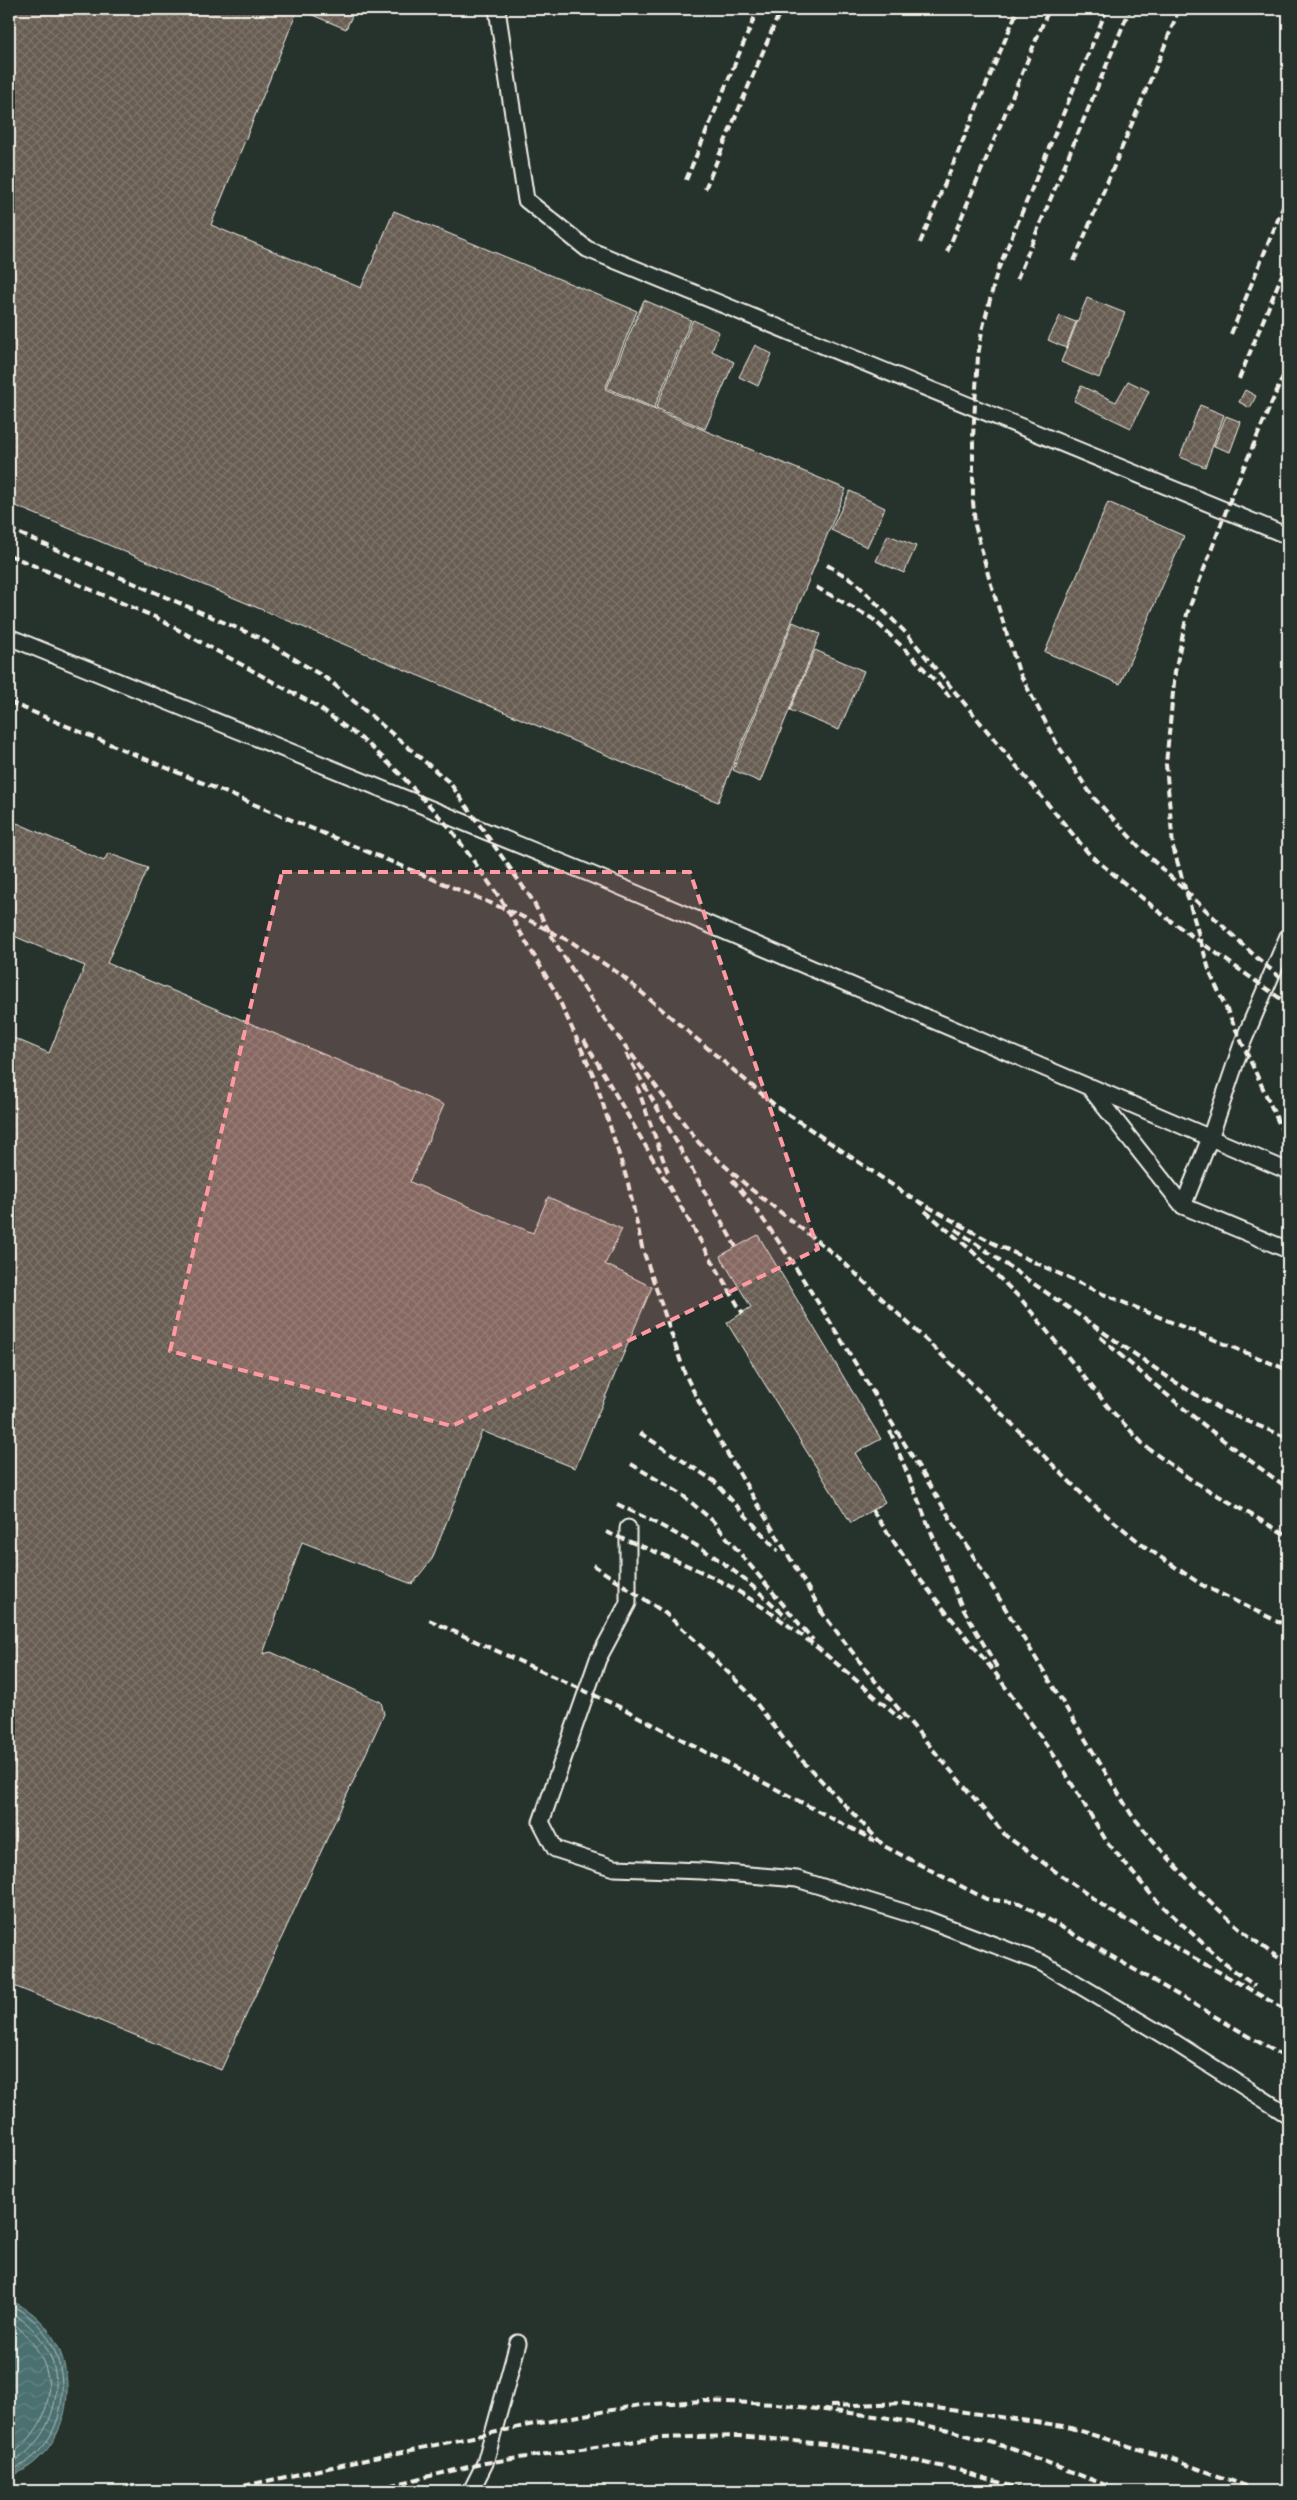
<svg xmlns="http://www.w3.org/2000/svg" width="1297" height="2500" font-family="Kalam,sans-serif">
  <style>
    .water { fill: url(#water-waves); stroke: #8fa3a0 }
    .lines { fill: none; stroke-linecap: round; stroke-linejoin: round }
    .shore { stroke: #b0bdb8; stroke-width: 1 }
    .building { fill: url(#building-cross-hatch); stroke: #f4f1e8 }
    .lane-casing { stroke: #f4f1e8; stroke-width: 19 }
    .lane { stroke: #26332d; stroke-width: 15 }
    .rail { stroke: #f4f1e8; stroke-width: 4; stroke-dasharray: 8 4; stroke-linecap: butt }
    .marked { fill: #ff9aa2; fill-opacity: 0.2; stroke: #ff9aa2; stroke-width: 4; stroke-dasharray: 10 6; stroke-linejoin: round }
  </style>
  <defs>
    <pattern id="water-waves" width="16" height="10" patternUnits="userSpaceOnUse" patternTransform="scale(1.25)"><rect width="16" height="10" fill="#4b6f70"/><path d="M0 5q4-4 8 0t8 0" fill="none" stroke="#668484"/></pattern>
    <pattern id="building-cross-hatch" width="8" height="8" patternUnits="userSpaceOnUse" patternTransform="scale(1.25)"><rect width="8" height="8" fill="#675c52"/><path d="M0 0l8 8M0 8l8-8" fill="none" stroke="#7d746b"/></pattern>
  </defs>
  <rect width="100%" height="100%" fill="#26332d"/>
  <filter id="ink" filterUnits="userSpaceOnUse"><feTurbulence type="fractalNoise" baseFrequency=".02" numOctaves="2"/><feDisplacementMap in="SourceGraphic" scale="10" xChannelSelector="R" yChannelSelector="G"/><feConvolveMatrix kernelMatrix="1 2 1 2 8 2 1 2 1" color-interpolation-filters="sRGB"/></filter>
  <g filter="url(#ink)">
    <path class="water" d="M9,2300C86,2330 87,2448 9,2477Z"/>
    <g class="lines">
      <g class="shore">
        <path d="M9,2305C79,2332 81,2445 9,2471"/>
        <path d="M9,2312C19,2316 29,2325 36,2333C73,2375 56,2439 9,2465"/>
        <path d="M9,2320C61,2358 63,2419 9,2456"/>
      </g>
    </g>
    <g class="building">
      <polygon points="9,9 355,9 346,29 298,9 211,225 361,288 394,211 637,311 605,389 846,489 718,802 9,503"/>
      <polygon points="1087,298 1125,313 1099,378 1061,362"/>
      <polygon points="644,300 691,320 654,408 607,388"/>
      <polygon points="1060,316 1076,322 1066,348 1048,340"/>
      <polygon points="693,320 719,332 712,351 734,362 705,429 656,408"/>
      <polygon points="755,345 772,354 758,386 739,377"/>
      <polygon points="1128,381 1149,391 1131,428 1074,401 1081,386 1116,402"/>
      <polygon points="1245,390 1256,396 1250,408 1239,402"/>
      <polygon points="1200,405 1224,415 1205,467 1180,457"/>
      <polygon points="1226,416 1241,422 1230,452 1214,446"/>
      <polygon points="850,491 885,508 867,547 831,530"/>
      <polygon points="1108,502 1184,536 1120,684 1045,652"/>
      <polygon points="888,535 916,546 904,573 876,561"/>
      <polygon points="793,622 820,634 760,782 733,770"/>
      <polygon points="815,650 864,671 839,730 790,710"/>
      <polygon points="17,823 104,861 108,853 148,868 107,963 444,1105 410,1182 533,1233 548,1197 622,1229 605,1264 652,1287 575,1468 482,1431 432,1559 412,1584 302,1542 263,1654 271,1652 381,1702 384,1714 221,2070 9,1984 9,1036 49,1053 85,966 9,934 9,843"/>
      <polygon points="758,1235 881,1439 855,1453 885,1502 851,1523 727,1323 751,1307 720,1256"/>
    </g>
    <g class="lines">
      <defs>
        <g id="lane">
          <polyline points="497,9 526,200 587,249 1288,536"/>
          <polyline points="9,637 593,875 1089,1087 1183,1206 1288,1250"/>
          <polyline points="1091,1087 1288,1171"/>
          <polyline points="1183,1206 1210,1138 1242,1044 1288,936"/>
          <polyline points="628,1528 628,1603 598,1659 541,1822 555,1849 614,1868 702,1871 797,1879 926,1919 1042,1963 1171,2040 1288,2115"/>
          <polyline points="471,2491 485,2463 518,2343"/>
        </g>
      </defs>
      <use href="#lane" class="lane-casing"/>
      <use href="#lane" class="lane"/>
      <g class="rail">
        <polyline points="1107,9 997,272 982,331 978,356 973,437 973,501 975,525 989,578 1019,672 1057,744 1093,797 1144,852 1256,957 1288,984"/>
        <polyline points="686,180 758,9"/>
        <polyline points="705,189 781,9"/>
        <polyline points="920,243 1018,9"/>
        <polyline points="947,252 1049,9"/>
        <polyline points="1074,261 1163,50 1179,9"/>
        <polyline points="1017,279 1130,9"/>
        <polyline points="1231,334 1288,195"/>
        <polyline points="1288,365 1234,490 1187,614 1175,672 1166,764 1173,847 1210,973 1288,1143"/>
        <polyline points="1239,379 1288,260"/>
        <polyline points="9,529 260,638 329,680 450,783 531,898 559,949 600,1013 699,1143 752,1190 839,1258 964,1376 1089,1501 1144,1546 1202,1585 1281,1623"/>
        <polyline points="9,555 155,617 315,705 366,742 400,774 450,828 502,901 556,993 595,1079 628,1183 642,1247 685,1374 712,1428 824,1615"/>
        <polyline points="827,565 854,581 907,634 1090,855 1168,919 1288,1004"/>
        <polyline points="816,587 873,619 912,656 950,697"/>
        <polyline points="9,702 519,915 573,943 621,975 776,1106 907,1195 993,1243 1103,1294 1288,1370"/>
        <polyline points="584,1040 743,1314"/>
        <polyline points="626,1053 736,1247"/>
        <polyline points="637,1086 668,1173"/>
        <path d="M732,1180C767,1220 795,1267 824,1312L1131,1814C1176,1869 1228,1926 1288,1964"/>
        <polyline points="925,1211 971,1250 1021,1299 1110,1409 1145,1446 1193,1481 1288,1536"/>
        <polyline points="955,1229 1172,1380 1223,1411 1288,1438"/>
        <path d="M1100,1337C1161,1391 1222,1442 1288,1488"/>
        <polyline points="890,1431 961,1605 998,1669"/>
        <polyline points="640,1433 714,1481 778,1551"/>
        <polyline points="631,1464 681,1494 712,1520 813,1640"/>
        <path d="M617,1504C652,1521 687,1538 719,1560C743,1577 765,1597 786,1617"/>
        <polyline points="872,1510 918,1577 996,1674 1058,1761 1107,1842 1154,1898 1224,1963 1255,1986"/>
        <path d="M606,1532C647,1549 692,1565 731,1587C793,1624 848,1672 901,1720"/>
        <polyline points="593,1565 665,1613 698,1643 746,1690 793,1751 884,1846 986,1899 1020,1903 1288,2059"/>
        <polyline points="820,1610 870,1675 1006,1836 1109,1910 1288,2011"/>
        <polyline points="429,1620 620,1707 875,1841"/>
        <polyline points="830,2406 901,2403 1064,2426 1177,2461 1260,2491"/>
        <polyline points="220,2491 529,2425 640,2405 705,2401 776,2404 883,2417 945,2429 1010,2448 1121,2491"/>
        <polyline points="367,2491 485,2463 657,2438 739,2436 825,2444 880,2453 958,2470 1028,2491"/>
      </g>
    </g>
  </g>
  <path class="marked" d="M282,872H690L818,1249L452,1426L170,1351Z"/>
  <rect width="1297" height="2500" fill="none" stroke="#26332d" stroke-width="30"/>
  <rect x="15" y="15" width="1267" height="2470" fill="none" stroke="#f4f1e8" stroke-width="2" filter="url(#ink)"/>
</svg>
